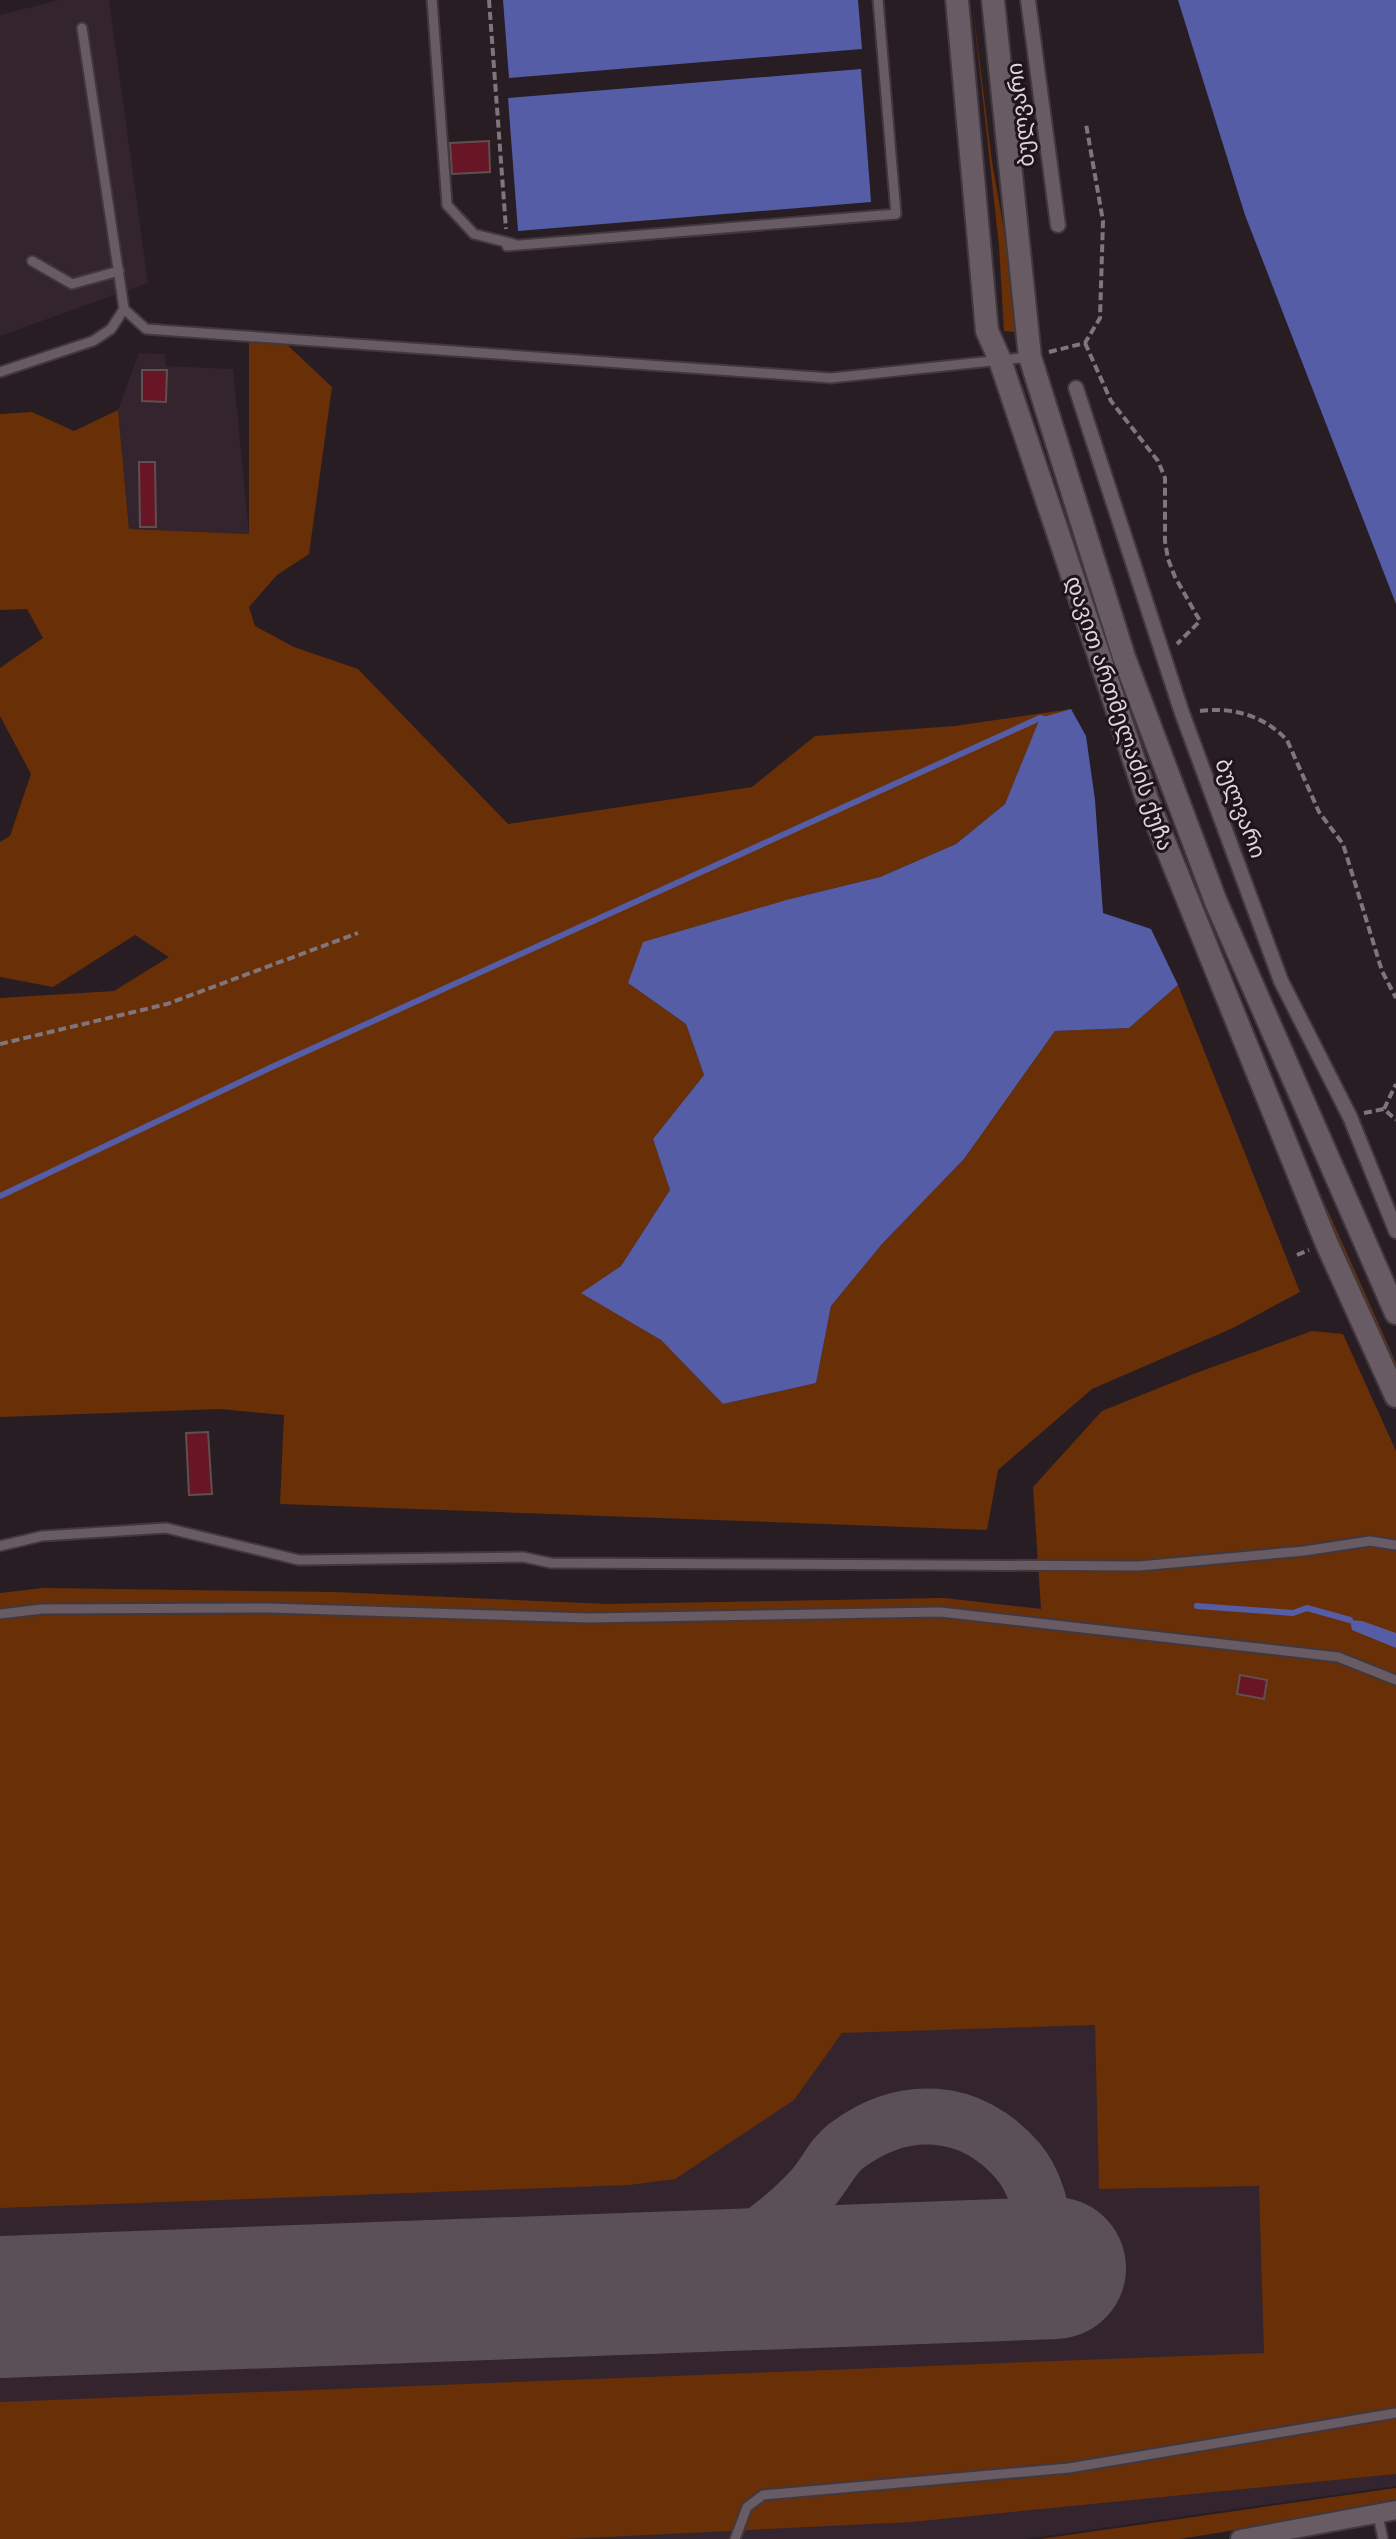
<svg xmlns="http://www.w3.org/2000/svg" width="1396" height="2539" font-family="'Open Sans','Noto Sans Georgian',sans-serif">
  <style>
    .built { fill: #33242e }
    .green { fill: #692f07 }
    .water { fill: #545da6 }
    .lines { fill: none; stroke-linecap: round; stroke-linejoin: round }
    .stream { stroke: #545da6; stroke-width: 6 }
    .taxiway { stroke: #5a5055; stroke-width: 56 }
    .runway { stroke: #5a5055; stroke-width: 142 }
    .building { fill: #681525; stroke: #5f5050; stroke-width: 2 }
    .service-casing { stroke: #41383e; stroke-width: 13 }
    .pedestrian-casing { stroke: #41383e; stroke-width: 18 }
    .minor-casing { stroke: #41383e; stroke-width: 22 }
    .tertiary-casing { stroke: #41383e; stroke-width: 26 }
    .path { stroke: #7f757a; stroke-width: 4; stroke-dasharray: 8 4; stroke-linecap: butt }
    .service { stroke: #685b63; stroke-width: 9 }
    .pedestrian { stroke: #685b63; stroke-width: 14 }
    .minor { stroke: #685b63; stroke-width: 18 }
    .tertiary { stroke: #685b63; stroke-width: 22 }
    .labels { text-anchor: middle; stroke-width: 6; stroke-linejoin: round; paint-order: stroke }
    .street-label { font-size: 22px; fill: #ddd5d9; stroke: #1e141a }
  </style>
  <rect width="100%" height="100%" fill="#281d23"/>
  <g class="built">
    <polygon points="59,0 109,0 148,283 0,336 0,15"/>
    <polygon points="139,353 165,354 166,366 233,369 249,534 129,529 118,410"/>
    <polygon points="43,1588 334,1592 607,1604 944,1598 1353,1644 1396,1662 1396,2486 1026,2539 0,2539 0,1593"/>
  </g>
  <g class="green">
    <polygon points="972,0 992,162 1022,333 1004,331 999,246"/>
    <polygon points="249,336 281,339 332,387 309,554 277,575 249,607 255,626 294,647 358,669 508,824 752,787 815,736 955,726 1071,709 1040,719 1005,804 956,844 880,877 790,899 628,983 686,1024 704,1075 653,1139 670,1190 621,1266 582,1293 661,1340 723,1404 816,1383 831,1306 882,1244 964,1159 1055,1031 1129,1028 1178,985 1300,1292 1233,1328 1092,1389 998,1470 987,1530 280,1504 284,1415 220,1409 0,1417 0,998 114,991 169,957 135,935 53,987 0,977 0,842 10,836 31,774 0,716 0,668 43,638 27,609 0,610 0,414 32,412 74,431 118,410 129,529 249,534"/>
    <path d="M1022,384C1061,509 1095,637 1139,760C1212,966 1308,1163 1396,1363V1371L1224,981L1136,760L1019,385Z"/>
    <polygon points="1312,1331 1343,1334 1396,1451 1396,2474 911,2522 567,2539 0,2539 0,2402 1264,2353 1259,2186 1099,2189 1095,2025 842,2033 794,2100 675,2179 629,2185 0,2208 0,1593 43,1588 334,1592 607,1604 944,1598 1041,1609 1033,1487 1102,1411 1196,1373"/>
    <polygon points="1396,2488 1396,2504 1180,2539 1040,2539"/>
  </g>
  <g class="water">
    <polygon points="503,0 858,0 862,49 509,78"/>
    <polygon points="1178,0 1396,0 1396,604 1245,215"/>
    <polygon points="861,69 871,202 518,231 508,98"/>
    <polygon points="1071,709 1086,736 1095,800 1103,913 1151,929 1178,985 1129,1028 1055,1031 964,1159 882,1244 831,1306 816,1383 723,1404 661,1340 581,1293 621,1266 670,1190 653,1139 704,1075 686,1024 628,983 643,942 790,899 880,877 956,844 1005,804 1040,718"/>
    <polygon points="1350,1620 1362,1621 1396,1633 1396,1648 1352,1630"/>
  </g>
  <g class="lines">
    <g class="stream">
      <polyline points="0,1196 274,1066 1040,718 1048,720"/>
      <polyline points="1197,1606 1293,1613 1307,1608 1350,1620"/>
    </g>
    <path class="taxiway" d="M599,2285L848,2313L1017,2309C1026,2288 1040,2264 1043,2241C1045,2215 1035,2181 1018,2161C971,2106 903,2103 846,2146C832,2157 824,2176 812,2189C784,2220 748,2245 711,2266C703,2270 694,2278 685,2280C665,2285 639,2283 618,2284"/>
    <polyline class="runway" points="0,2307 1055,2268"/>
  </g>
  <g class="building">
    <polygon points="489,141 490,172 452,174 450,143"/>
    <polygon points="142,370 167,370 166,402 142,401"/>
    <polygon points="139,462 155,462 156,527 140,527"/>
    <polygon points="208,1432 212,1494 189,1495 186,1433"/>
    <polygon points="1240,1675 1267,1680 1264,1699 1237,1694"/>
  </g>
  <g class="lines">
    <defs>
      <g id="service">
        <polyline points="432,0 447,205 474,234 514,244 507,246 896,214 878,0"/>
        <polyline points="82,28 124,309 146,329 831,378 1030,357"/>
        <polyline points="32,261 72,284 119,271"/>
        <polyline points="0,372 93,341 111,329 124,309"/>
        <polyline points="0,1546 42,1536 166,1528 299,1560 523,1557 551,1563 1139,1566 1304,1551 1370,1541 1396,1545"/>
        <polyline points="0,1614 42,1609 269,1608 589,1618 940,1612 1338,1657 1396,1680"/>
        <polyline points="1377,2511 1383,2539"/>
        <polyline points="735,2539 747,2507 763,2495 1069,2468 1396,2413"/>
      </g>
      <g id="pedestrian">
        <polyline points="1028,0 1058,225"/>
        <polyline points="1076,388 1182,713 1281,981 1350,1117 1396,1231"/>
      </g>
      <polyline id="minor" points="1240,2539 1396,2510"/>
      <g id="tertiary">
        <polyline points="957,0 987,331 1000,360 1147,799 1326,1242 1396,1396"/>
        <polyline points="993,0 1030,357 1124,657 1216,902 1396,1313"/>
      </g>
    </defs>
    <use href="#service" class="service-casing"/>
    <use href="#pedestrian" class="pedestrian-casing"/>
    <use href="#minor" class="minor-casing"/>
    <use href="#tertiary" class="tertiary-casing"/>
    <g class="path">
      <polyline points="489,0 506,229"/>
      <polyline points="1085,343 1111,401 1158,461 1165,478 1165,541 1168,559 1175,577 1200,621 1177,644"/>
      <polyline points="1049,352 1085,343 1100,318 1103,221 1086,124"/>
      <path d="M1200,711C1232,707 1263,715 1287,740L1319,812L1343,844L1382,971L1396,998"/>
      <polyline points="0,1044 167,1004 358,933"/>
      <polyline points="1384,1109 1396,1084"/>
      <polyline points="1364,1113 1384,1109 1396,1120"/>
      <polyline points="1297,1255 1309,1250"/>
    </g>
    <use href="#service" class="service"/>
    <use href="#pedestrian" class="pedestrian"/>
    <use href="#minor" class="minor"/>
    <use href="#tertiary" class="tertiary"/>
  </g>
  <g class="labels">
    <g class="street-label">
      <text transform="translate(1020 115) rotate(-97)" y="8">ბულვარი</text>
      <text transform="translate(1120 713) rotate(71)" y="8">დავით ართმელაძის ქუჩა</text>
      <text transform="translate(1241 808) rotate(69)" y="8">ბულვარი</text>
    </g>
  </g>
</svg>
